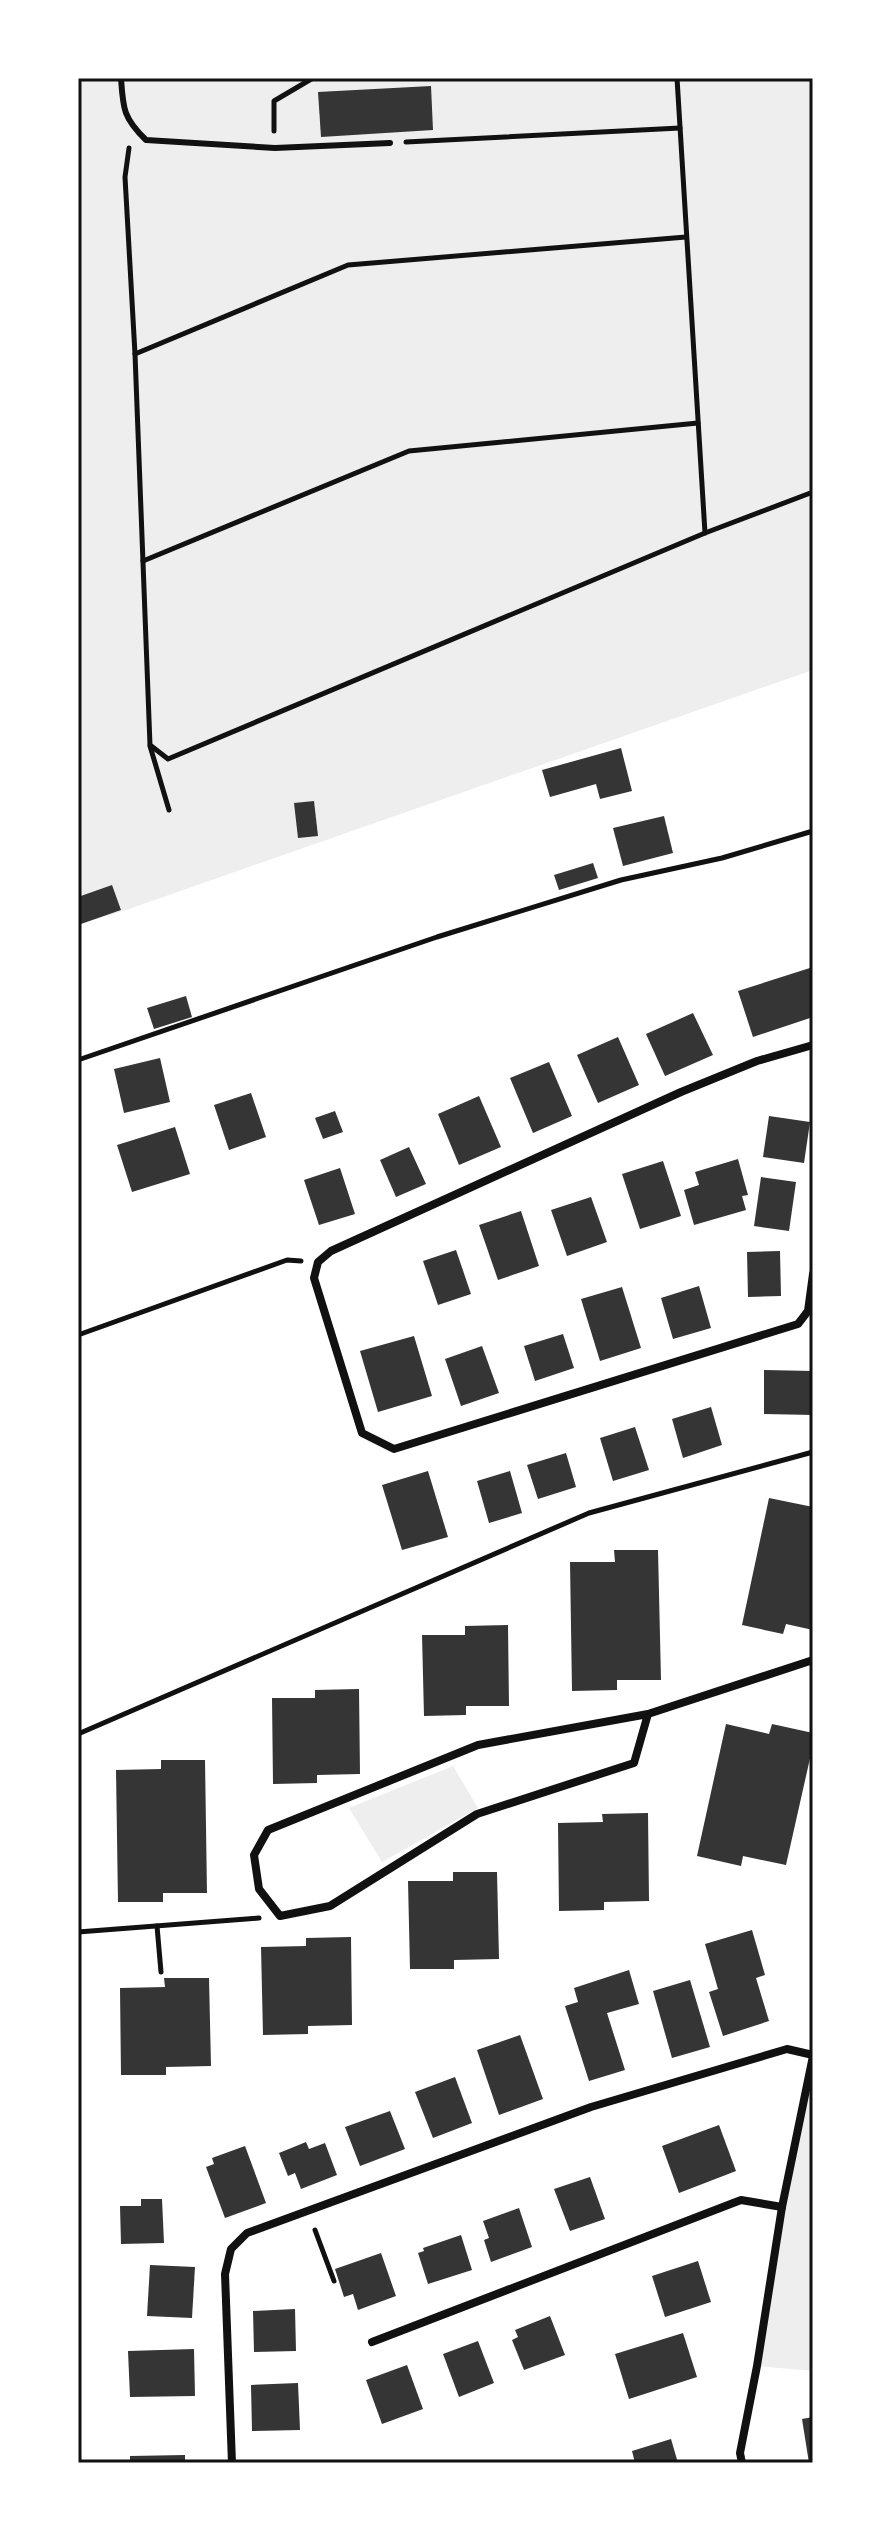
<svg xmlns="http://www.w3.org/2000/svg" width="891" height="2541" font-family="'Open Sans',sans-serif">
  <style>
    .green { fill: #eee }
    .building { fill: #353535 }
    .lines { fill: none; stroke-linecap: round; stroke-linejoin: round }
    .path { stroke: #111; stroke-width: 5 }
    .service { stroke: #111; stroke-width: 6 }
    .minor { stroke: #111; stroke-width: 8 }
    .neatline { fill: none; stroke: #111; stroke-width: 3 }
  </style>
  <rect width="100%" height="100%" fill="#fff"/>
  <g class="green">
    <polygon points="78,78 813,78 813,670 129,909 78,925"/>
    <polygon points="453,1766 478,1808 382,1862 349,1808"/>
    <polygon points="813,2056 813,2371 757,2366"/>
  </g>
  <g class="building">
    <polygon points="431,86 433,130 321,137 318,92"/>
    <polygon points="621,748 632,791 600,799 596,784 550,797 542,770"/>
    <polygon points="314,801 318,836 298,838 294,803"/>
    <polygon points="664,816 673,853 623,866 613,828"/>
    <polygon points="593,863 598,878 559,890 554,875"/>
    <polygon points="112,885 121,910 78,925 78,897"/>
    <polygon points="813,967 813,1017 753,1037 738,991"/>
    <polygon points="186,996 192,1017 154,1029 147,1008"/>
    <polygon points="693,1013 713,1055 665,1076 646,1034"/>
    <polygon points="618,1037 639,1085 598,1103 577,1055"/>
    <polygon points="160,1058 170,1102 124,1113 114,1069"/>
    <polygon points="549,1062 572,1116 533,1133 510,1078"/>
    <polygon points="251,1093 266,1137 229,1150 214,1105"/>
    <polygon points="479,1096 501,1147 459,1165 438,1114"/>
    <polygon points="335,1111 343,1132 323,1139 315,1118"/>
    <polygon points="769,1116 810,1122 804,1163 763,1157"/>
    <polygon points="175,1127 190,1174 132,1192 117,1145"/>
    <polygon points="409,1147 426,1184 396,1197 380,1160"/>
    <polygon points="738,1159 748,1195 742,1196 746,1210 694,1225 684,1190 699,1185 695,1172"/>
    <polygon points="663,1161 681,1216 640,1229 622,1174"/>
    <polygon points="340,1168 355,1214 319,1225 304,1180"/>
    <polygon points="761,1177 796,1182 789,1231 754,1226"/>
    <polygon points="591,1197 607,1242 567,1256 551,1210"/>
    <polygon points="521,1211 539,1266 498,1280 479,1225"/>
    <polygon points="456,1250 471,1294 438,1305 423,1261"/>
    <polygon points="780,1251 781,1296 748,1297 747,1252"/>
    <polygon points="699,1286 711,1328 673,1339 661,1298"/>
    <polygon points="622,1287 641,1348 600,1361 581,1299"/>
    <polygon points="563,1334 574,1368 535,1381 524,1346"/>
    <polygon points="414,1336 432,1396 378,1412 360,1351"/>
    <polygon points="482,1346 499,1393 461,1406 445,1359"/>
    <polygon points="764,1370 813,1371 813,1415 764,1414"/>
    <polygon points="711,1407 722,1445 683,1458 672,1419"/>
    <polygon points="635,1427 649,1470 613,1481 600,1438"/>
    <polygon points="566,1453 576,1487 538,1499 527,1465"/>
    <polygon points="428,1471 448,1537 402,1550 382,1485"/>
    <polygon points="510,1471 522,1513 489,1523 477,1481"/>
    <polygon points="769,1498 813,1507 813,1630 786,1624 783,1634 742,1625"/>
    <polygon points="614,1550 658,1550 661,1680 617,1680 617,1690 572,1691 570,1562 615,1562"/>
    <polygon points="508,1625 509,1706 466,1706 466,1715 424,1716 422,1635 465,1635 465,1626"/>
    <polygon points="359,1689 360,1774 317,1775 317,1783 273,1784 272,1698 315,1698 315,1690"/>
    <polygon points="726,1724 769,1734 772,1724 813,1733 813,1745 786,1865 743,1856 741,1866 697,1856"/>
    <polygon points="161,1760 205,1760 207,1893 163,1893 163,1902 118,1902 116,1770 161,1769"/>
    <polygon points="648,1813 649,1901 604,1902 604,1910 559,1911 558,1823 603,1822 602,1814"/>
    <polygon points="453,1872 497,1872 499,1959 454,1960 454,1969 410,1969 408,1881 453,1881"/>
    <polygon points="752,1930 765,1975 756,1978 769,2021 723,2036 709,1992 718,1989 705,1944"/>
    <polygon points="351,1937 352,2025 308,2026 308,2034 263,2035 261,1947 306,1946 306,1938"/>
    <polygon points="629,1970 639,2004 607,2013 625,2070 589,2081 565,2006 578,2002 574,1988"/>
    <polygon points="164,1978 209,1978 211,2066 166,2067 166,2075 121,2075 120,1988 165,1987"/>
    <polygon points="690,1980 710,2047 672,2058 653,1991"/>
    <polygon points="520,2035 543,2099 499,2115 477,2050"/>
    <polygon points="455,2077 472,2123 433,2138 415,2092"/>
    <polygon points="390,2111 405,2149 360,2166 345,2127"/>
    <polygon points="719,2125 736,2171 679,2193 662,2146"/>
    <polygon points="306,2142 309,2149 325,2143 337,2175 301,2189 295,2173 288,2176 279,2153"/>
    <polygon points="245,2146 266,2203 225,2218 206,2167 214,2164 212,2158"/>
    <polygon points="590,2177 605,2219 570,2231 554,2189"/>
    <polygon points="141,2199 162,2199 164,2243 121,2244 120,2206 141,2206"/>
    <polygon points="519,2208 532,2247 491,2262 484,2240 489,2238 483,2221"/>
    <polygon points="461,2235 472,2270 428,2284 418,2253 424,2251 423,2248"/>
    <polygon points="381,2253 396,2296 358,2310 353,2294 344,2297 335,2269"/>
    <polygon points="698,2261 711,2302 665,2317 652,2276"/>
    <polygon points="150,2265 195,2267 192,2318 147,2316"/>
    <polygon points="295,2309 296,2351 254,2352 253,2311"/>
    <polygon points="550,2316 565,2355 524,2370 512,2340 518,2337 515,2330"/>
    <polygon points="683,2333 697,2377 629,2399 615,2354"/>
    <polygon points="478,2341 494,2383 459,2397 443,2354"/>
    <polygon points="194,2349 195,2396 130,2397 128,2351"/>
    <polygon points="407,2365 423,2409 382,2424 366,2380"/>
    <polygon points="298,2383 300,2430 252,2431 251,2385"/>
    <polygon points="813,2417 813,2463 809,2463 802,2419"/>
    <polygon points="671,2439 678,2463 635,2463 632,2451"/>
    <polygon points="185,2455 185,2463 130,2463 130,2456"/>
  </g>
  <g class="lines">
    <g class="path">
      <polyline points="677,78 705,533"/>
      <polyline points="274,131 274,101 313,78"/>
      <polyline points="406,142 680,128"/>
      <polyline points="129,148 125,177 135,354 150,745 168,759 705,533 813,492"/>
      <polyline points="135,354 348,265 686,237"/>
      <polyline points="143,561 409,451 698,423"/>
      <polyline points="150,746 169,810"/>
      <polyline points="78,1060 437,937 621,880 722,858 813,831"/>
      <polyline points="78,1335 287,1260 301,1261"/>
      <polyline points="78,1734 589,1513 813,1452"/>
      <polyline points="157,1926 161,1972"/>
      <polyline points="78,1932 259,1918"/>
      <polyline points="315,2230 334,2281"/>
    </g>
    <path class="service" d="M121,78C123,108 123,118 146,140L275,148L390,143"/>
    <g class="minor">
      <polyline points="813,1045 757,1061 681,1092 331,1251 318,1262 314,1278 362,1433 394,1449 798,1324 808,1311 813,1274"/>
      <polyline points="648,1714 634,1763 477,1814 330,1906 280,1916 259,1889 254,1855 268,1830 478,1745 648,1714 813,1660"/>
      <polyline points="372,2342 741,2200 782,2207"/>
      <polyline points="232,2463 225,2274 231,2249 247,2233 591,2107 787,2049 813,2055"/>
      <polyline points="742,2463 740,2453 757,2366 782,2207 813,2056"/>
    </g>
  </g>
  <rect width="891" height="2541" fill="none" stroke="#ffffff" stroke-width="160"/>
  <rect x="80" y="80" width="731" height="2381" class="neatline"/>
</svg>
